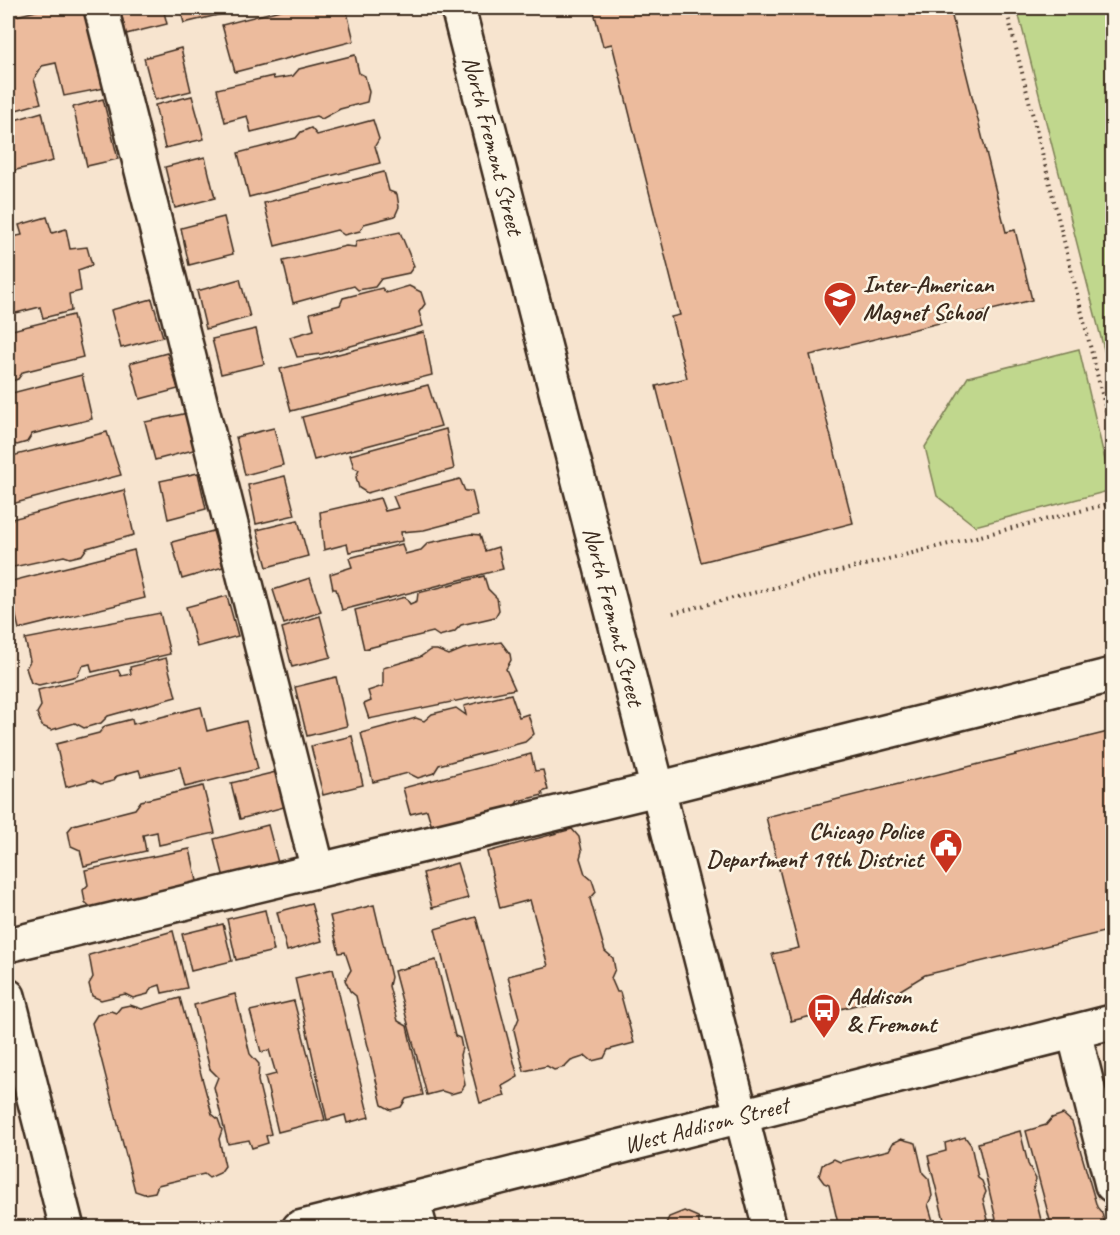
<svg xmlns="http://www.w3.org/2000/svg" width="1120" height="1235" font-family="Caveat,sans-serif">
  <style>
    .green { fill: #c0d78d; stroke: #7e8056; stroke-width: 1.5 }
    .building { fill: #ecbb9d; stroke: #3b2a1e; stroke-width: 1.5 }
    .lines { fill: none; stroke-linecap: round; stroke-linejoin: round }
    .minor-casing { stroke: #3b2a1e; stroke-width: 38 }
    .path { stroke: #3b2a1e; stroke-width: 4; stroke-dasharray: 1.5 4.5; stroke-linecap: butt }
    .minor { stroke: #fcf5e5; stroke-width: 33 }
    .labels { text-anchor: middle; stroke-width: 5; stroke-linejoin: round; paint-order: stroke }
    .street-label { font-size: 24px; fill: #3b2a1e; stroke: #fcf5e5 }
    .poi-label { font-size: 24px; font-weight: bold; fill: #3b2a1e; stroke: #fcf5e5; text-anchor: start }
  </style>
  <rect width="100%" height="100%" fill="#f7e4cf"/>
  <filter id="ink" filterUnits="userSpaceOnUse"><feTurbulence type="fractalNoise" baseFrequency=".0167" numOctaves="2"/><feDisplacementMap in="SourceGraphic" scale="12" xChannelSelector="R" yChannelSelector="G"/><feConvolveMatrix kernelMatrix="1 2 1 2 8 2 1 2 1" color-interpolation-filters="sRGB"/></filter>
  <g filter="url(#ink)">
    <g class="green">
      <polygon points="1017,8 1112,8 1112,381"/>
      <polygon points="1079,349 1112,490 975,526 937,496 925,447 968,377"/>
    </g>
    <g class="building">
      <polygon points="48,8 89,8 84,9 105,88 64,96 56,63 42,66 34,79 41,103 9,112 8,18"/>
      <polygon points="120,8 163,8 167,24 126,34"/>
      <polygon points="180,8 247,8 184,23"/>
      <polygon points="288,8 346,8 354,41 235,72 222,25"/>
      <polygon points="593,8 950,8 1006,232 1015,230 1032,300 810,355 853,523 701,562 656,386 687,378 671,317 680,315 612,44 603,46"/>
      <polygon points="181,48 191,91 155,100 144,58"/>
      <polygon points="355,55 359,73 365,76 369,92 367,102 340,109 322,119 316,116 251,132 247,116 225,122 217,89 273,76 274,79 293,76 299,69"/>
      <polygon points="192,96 204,139 165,148 155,105"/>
      <polygon points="103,99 118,159 87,166 73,107"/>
      <polygon points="42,112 53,161 8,172 8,122"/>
      <polygon points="373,120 379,139 375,146 380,163 249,197 238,153 296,138 301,132 311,128 317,135"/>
      <polygon points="205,157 215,198 175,208 165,167"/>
      <polygon points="384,172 389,191 397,194 399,207 395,216 364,224 360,231 344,235 337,230 275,246 264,203"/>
      <polygon points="47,217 52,233 66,229 70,249 87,247 92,265 78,270 81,291 69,294 71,311 43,318 40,307 8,315 8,238 22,235 19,225"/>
      <polygon points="224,217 233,254 189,265 181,228"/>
      <polygon points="400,232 414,266 409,273 381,279 375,287 358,290 354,286 293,303 283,261 346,246 355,247 357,241"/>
      <polygon points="240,279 250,317 206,329 197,291"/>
      <polygon points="409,286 421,292 425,304 419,312 423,326 322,354 297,357 290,337 314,330 310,313 340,305 343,298 382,288 386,293"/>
      <polygon points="152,299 163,337 121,348 111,310"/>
      <polygon points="73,315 83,357 23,372 18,379 8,382 8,331"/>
      <polygon points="256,329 264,364 221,374 212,339"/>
      <polygon points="424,332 432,375 291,411 280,369"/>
      <polygon points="167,353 178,389 140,399 130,363"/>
      <polygon points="82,375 92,419 32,434 27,442 17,445 8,442 8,394"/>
      <polygon points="428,385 441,426 314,460 302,417"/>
      <polygon points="188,413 197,449 155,460 145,422"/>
      <polygon points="274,428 283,465 245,475 236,437"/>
      <polygon points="446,429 454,469 367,493 359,488 356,477 359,470 354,468 350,455"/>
      <polygon points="107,432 121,475 8,505 8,457"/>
      <polygon points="198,473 206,509 168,519 160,481"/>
      <polygon points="285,476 295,515 256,524 248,485"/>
      <polygon points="460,479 465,491 472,491 478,516 424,530 401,532 402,541 349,552 347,544 324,550 320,512 380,498 385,511 398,508 393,496"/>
      <polygon points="124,490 134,535 87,548 82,555 70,558 64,556 9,568 8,566 8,520"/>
      <polygon points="298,520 308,556 267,567 257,530"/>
      <polygon points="213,531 223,567 182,579 172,542"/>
      <polygon points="471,534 480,535 485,551 498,547 503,569 342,610 336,589 333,589 330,574 352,567 349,558 402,544 405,554 421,550 428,543"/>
      <polygon points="134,550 145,598 19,629 8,582"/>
      <polygon points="484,576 488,589 497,598 499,610 495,617 461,625 454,632 439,636 433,632 364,649 355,610 405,597 410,604 417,601 418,593"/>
      <polygon points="310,578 321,612 284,624 273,590"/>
      <polygon points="227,596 238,636 197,647 186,607"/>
      <polygon points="160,613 170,654 92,672 90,664 82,666 77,676 39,685 31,683 26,668 30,661 25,639"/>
      <polygon points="320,616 331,657 292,667 282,628"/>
      <polygon points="501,642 510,654 511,660 506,669 515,689 369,719 364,704 371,701 368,691 383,686 383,668 420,657 430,650 437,650 449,655 463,649"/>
      <polygon points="166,658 176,697 108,716 101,723 84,728 75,723 51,730 42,726 37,713 41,706 38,690 118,670 121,676 131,674 130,667"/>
      <polygon points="336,677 347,726 307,736 295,687"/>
      <polygon points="511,694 519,717 528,714 534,734 525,742 439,765 434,773 418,778 408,773 373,782 361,733 416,718 424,721 432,714 456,708 466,715 464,706"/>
      <polygon points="201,707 207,731 246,721 258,769 185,787 180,767 141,776 139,770 117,776 113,781 101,784 92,780 66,787 56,744 99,733 105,726 132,719 133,724"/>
      <polygon points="1112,731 1112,930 925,975 889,997 791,1021 772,954 799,948 766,817"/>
      <polygon points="352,736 363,785 323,795 311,746"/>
      <polygon points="531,754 535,771 543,770 548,790 542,792 543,795 518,801 513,809 433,831 427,810 410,814 403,788"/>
      <polygon points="276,772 284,807 240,819 231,783"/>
      <polygon points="203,786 215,833 159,845 157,832 143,835 146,851 84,866 80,850 71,846 68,831 73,825 135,809 141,801"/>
      <polygon points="268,825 278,863 224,878 214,839"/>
      <polygon points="572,829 579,837 582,851 580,858 585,874 592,880 596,892 590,899 605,951 613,958 615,969 611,978 617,992 620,992 634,1043 608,1050 604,1058 592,1061 586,1056 571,1061 565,1067 554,1070 547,1066 524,1071 514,1030 519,1018 508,976 548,966 530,900 500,908 487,852"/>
      <polygon points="190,849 199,890 98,914 85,902 83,890 88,885 85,870"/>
      <polygon points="457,863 468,898 432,908 423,873"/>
      <polygon points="311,903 322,941 287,951 277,912"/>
      <polygon points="374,905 391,977 389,986 398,1021 407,1026 423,1095 406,1099 401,1107 391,1110 382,1105 356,996 350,991 345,980 351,970 345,952 339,953 330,916"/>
      <polygon points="265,910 274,951 236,960 227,919"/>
      <polygon points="476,917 518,1077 502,1086 505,1096 480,1103 435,929"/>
      <polygon points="223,924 232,961 191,971 182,934"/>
      <polygon points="173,931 187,988 162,993 160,985 151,988 148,994 133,998 125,994 101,1000 92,996 89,984 93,977 89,955"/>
      <polygon points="436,960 455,1036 460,1038 462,1048 460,1055 465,1085 461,1091 451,1094 442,1091 427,1095 394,971"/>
      <polygon points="333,969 369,1117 347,1123 345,1115 327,1120 295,978"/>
      <polygon points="235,994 250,1054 259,1064 258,1081 271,1134 266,1136 268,1143 252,1148 249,1140 228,1144 214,1087 218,1077 210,1069 194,1005"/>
      <polygon points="180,998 212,1114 218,1119 222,1130 219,1139 225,1166 220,1173 209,1178 204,1174 158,1185 155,1192 144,1194 135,1191 92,1023 97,1015 111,1011 116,1013 121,1007 130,1005 142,1009"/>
      <polygon points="294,1001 325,1120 278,1132 265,1077 276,1074 269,1050 261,1052 250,1011"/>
      <polygon points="1063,1114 1072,1122 1097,1207 1102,1213 1106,1228 1052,1228 1026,1131 1046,1125 1052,1118"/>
      <polygon points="1020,1131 1028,1164 1036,1179 1033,1188 1043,1228 998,1228 978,1143"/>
      <polygon points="965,1137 971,1145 978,1178 982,1181 986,1192 983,1199 990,1228 946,1228 928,1156 946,1151 945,1143"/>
      <polygon points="901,1139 916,1143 923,1173 929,1179 932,1196 928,1204 935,1228 839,1228 829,1185 824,1183 819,1176 822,1165 834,1159 840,1162 889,1150 893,1143"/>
      <polygon points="684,1211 698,1217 700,1228 664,1228 669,1217"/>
    </g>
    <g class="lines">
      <defs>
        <g id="minor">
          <polyline points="101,8 318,870"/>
          <path id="s1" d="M458,8L770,1228"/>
          <polyline points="8,945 657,789 1112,675"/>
          <polyline points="8,996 67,1228"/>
          <polyline points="1074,1032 1112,1185"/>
          <polyline points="412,1199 420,1228"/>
          <path id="s2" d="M299,1228L1112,1022"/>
        </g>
      </defs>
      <use href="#minor" class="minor-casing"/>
      <g class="path">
        <polyline points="1006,8 1112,434"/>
        <polyline points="673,613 1112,503"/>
      </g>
      <use href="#minor" class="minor"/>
    </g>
  </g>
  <defs>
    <symbol id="school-pin" viewBox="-11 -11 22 30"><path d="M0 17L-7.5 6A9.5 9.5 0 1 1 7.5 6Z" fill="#c8321e" stroke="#fcf5e5"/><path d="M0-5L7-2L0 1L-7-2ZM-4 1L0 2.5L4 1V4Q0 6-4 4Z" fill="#fff"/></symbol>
    <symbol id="civic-pin" viewBox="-11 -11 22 30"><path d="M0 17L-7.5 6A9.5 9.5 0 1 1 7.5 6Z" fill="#c8321e" stroke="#fcf5e5"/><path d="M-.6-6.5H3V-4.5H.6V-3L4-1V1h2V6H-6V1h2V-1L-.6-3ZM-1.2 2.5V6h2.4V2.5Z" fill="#fff"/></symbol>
    <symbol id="bus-pin" viewBox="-11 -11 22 30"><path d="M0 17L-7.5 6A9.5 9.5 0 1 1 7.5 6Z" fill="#c8321e" stroke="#fcf5e5"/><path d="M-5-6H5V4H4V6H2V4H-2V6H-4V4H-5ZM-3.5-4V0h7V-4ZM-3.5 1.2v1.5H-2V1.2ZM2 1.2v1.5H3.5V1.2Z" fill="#fff"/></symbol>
  </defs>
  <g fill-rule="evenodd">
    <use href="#school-pin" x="821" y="279" width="38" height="52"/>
    <use href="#civic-pin" x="927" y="826" width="38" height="52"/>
    <use href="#bus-pin" x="805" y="991" width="38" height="52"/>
  </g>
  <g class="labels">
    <g class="street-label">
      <text dy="8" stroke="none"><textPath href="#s1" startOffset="142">North Fremont Street</textPath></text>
      <text dy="8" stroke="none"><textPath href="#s1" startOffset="628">North Fremont Street</textPath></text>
      <text dy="8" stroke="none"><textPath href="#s2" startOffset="420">West Addison Street</textPath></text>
    </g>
    <g class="poi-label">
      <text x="863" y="292">Inter-American<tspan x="863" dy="28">Magnet School</tspan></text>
      <text x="923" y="839" text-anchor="end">Chicago Police<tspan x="923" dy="28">Department 19th District</tspan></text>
      <text x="847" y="1004">Addison<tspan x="847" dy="28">&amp; Fremont</tspan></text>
    </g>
  </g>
  <rect width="1120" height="1235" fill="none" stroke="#fcf5e5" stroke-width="30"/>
  <rect x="15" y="15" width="1090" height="1205" fill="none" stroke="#3b2a1e" stroke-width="2" filter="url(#ink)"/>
</svg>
